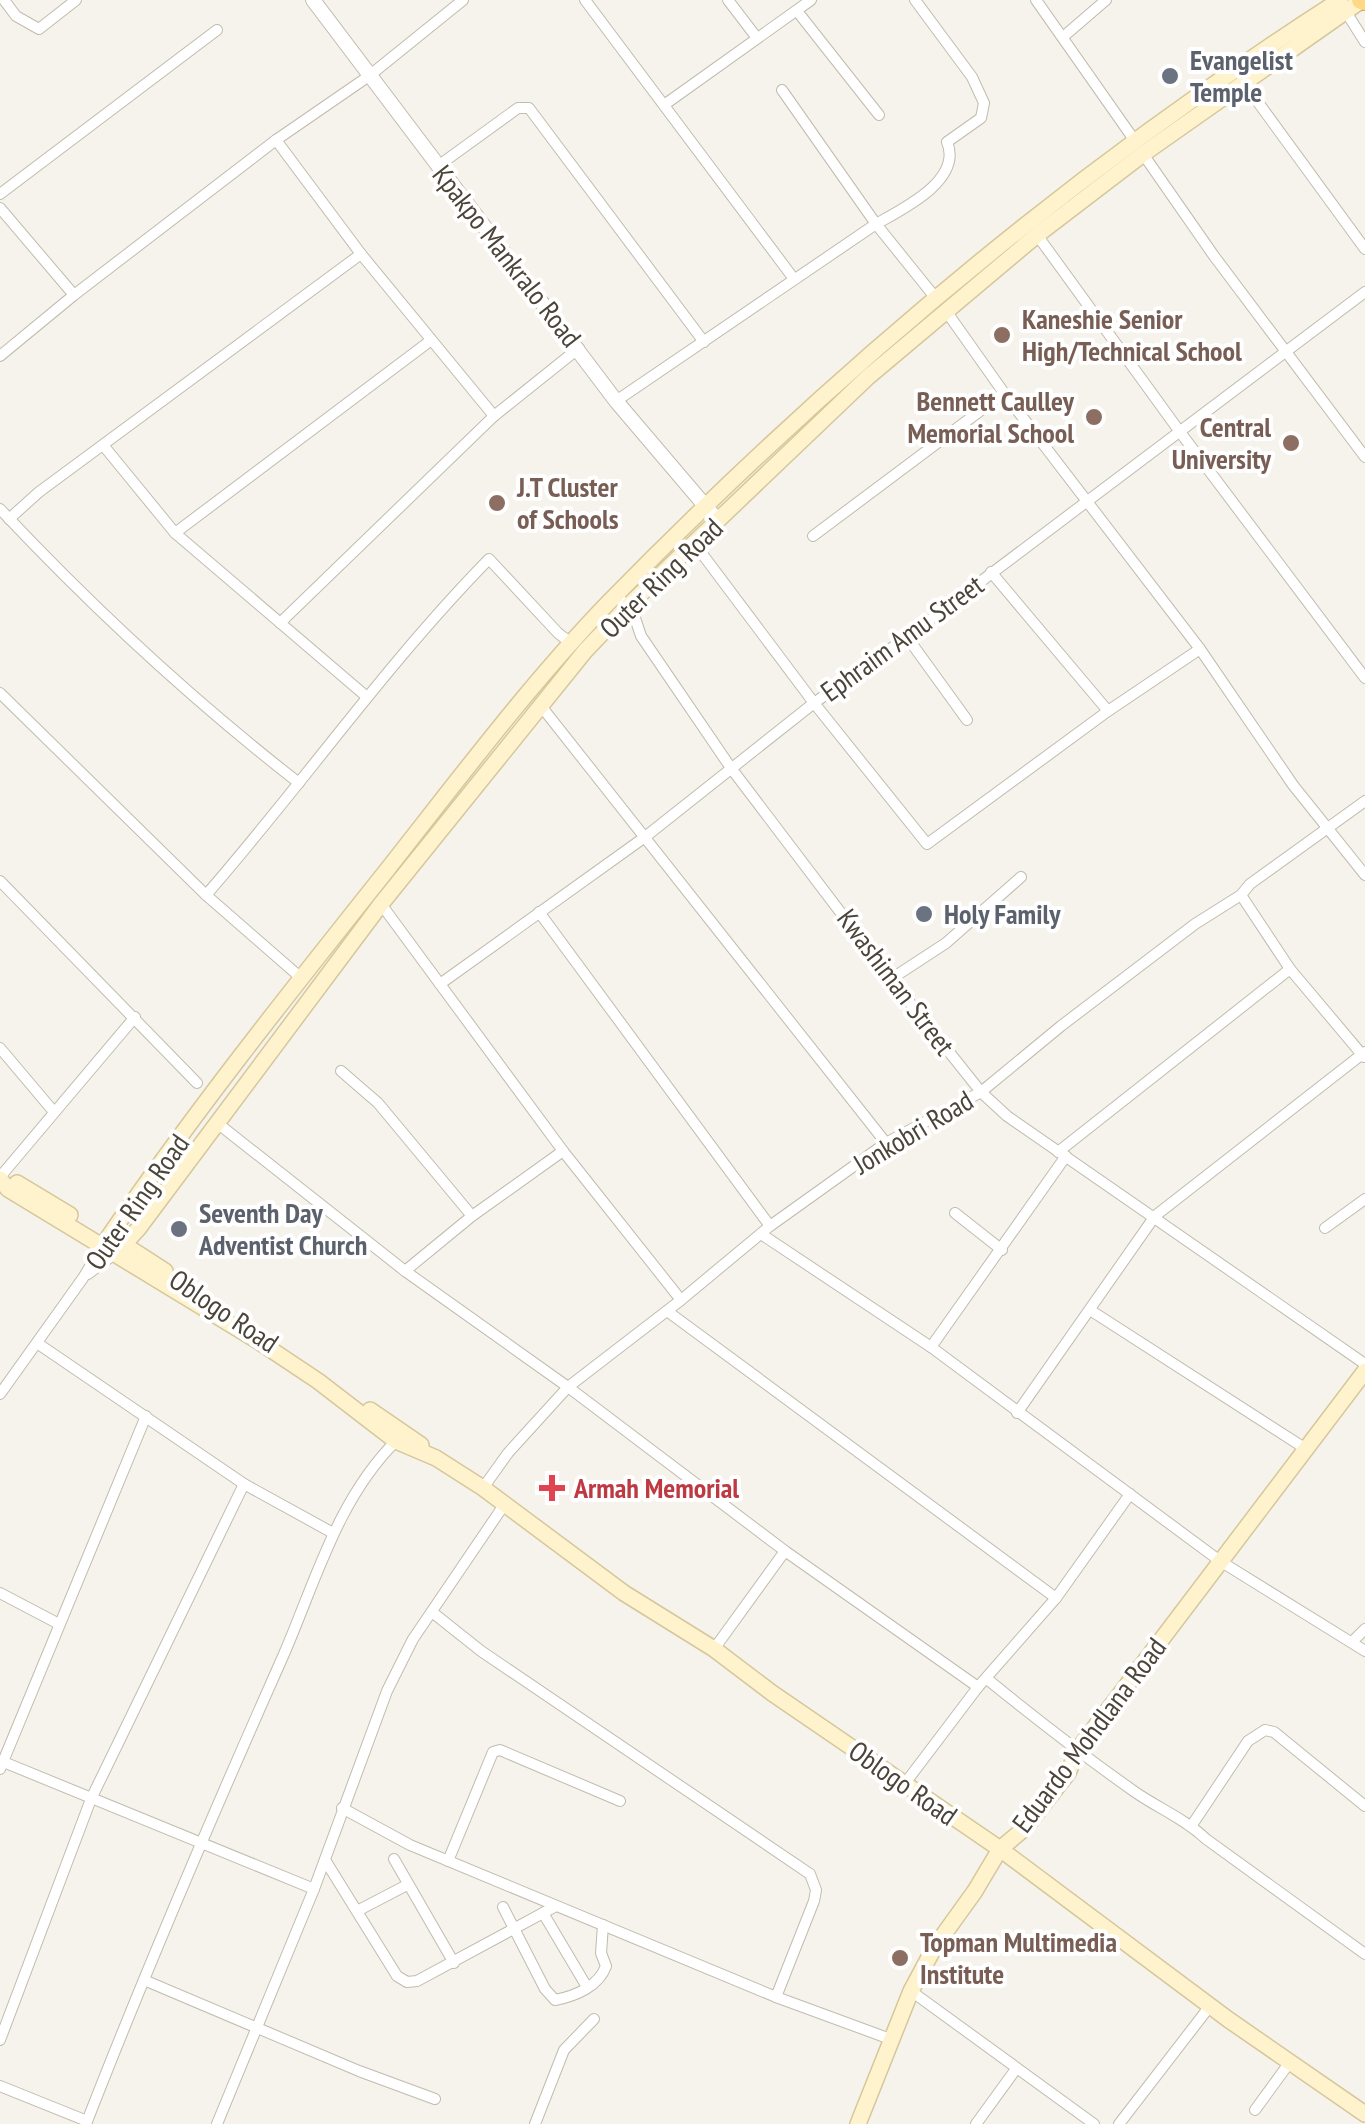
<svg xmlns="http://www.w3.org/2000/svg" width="1365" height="2124" font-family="'PT Sans Narrow',sans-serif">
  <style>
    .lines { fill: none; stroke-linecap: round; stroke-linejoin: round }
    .minor-casing { stroke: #c2bbae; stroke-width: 12 }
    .tertiary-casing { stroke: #c2bbae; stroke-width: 16 }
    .secondary-casing { stroke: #d6c79b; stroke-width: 18 }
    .trunk-casing { stroke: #e0a43c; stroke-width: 20 }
    .minor { stroke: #fff; stroke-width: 10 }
    .tertiary { stroke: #fff; stroke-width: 14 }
    .secondary { stroke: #fff3cd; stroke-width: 15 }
    .trunk { stroke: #ffd985; stroke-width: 18 }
    .worship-dot { fill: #6b7280; stroke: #fff; stroke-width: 4 }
    .education-dot { fill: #8d6e63; stroke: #fff; stroke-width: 4 }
    .health-dot { fill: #e0444e; stroke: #fff; stroke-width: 4 }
    .labels { text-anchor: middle; stroke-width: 8; stroke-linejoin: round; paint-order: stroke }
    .worship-label { font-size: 28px; font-weight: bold; fill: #5b616d; stroke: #fff; text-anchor: start }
    .street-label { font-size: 28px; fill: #4b4439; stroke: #fff }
    .education-label { font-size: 28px; font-weight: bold; fill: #785e54; stroke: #fff; text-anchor: start }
    .health-label { font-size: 28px; font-weight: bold; fill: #be3a42; stroke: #fff; text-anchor: start }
  </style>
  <rect width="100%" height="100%" fill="#f6f3ec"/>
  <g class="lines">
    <defs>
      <g id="minor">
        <polyline points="4,0 16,16 39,29 76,0"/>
        <polyline points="585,0 794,279"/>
        <polyline points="728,0 757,38"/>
        <polyline points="1036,0 1135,141"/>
        <polyline points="797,11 879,115"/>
        <polyline points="1346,12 1365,42"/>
        <polyline points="1063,37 1106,0"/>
        <polyline points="1244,83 1365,249"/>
        <polyline points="782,90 876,224 934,296"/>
        <polyline points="664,105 811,0"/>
        <polyline points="276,140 361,254 494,416"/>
        <polyline points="1143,154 1214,256 1365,457"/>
        <polyline points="438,166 518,108 529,108 704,342"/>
        <polyline points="0,194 217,30"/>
        <polyline points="0,208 74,295"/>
        <polyline points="1037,235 1180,432 1365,678"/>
        <polyline points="946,311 1004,393 1200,649 1293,785 1365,875"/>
        <polyline points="0,356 74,295 276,140 369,76 463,0"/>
        <path d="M616,401L876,224C903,209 963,180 947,142L981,118L984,103L972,77L915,0"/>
        <polyline points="103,445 175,533 367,697"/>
        <path d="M0,509C93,608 191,699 299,783"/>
        <polyline points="9,519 39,492 361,254"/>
        <polyline points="175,533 430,341"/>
        <polyline points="813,536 1004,393"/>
        <polyline points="694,543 814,703 927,844 1108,711 1200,649"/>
        <polyline points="991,572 1108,711"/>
        <polyline points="617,595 635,618 641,636 731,768 891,979 981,1092 1007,1116 1365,1364"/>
        <polyline points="280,623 494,416 579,348"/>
        <polyline points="907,637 967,720"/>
        <polyline points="0,693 206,895 300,977"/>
        <polyline points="541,706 886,1143"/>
        <polyline points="0,881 197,1083"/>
        <path d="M206,895C302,785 386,664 489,559L558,633L572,644"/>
        <polyline points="1241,895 1290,969 1364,1057"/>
        <polyline points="381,904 563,1151 681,1300"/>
        <polyline points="539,912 770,1226"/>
        <polyline points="891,979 946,943 1021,877"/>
        <polyline points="440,984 645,837 814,703 907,637 1365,292"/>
        <polyline points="0,1048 54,1112"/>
        <polyline points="341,1071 378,1103 472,1216"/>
        <polyline points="216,1122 405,1271 568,1387 785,1551 978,1687"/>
        <polyline points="1058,1152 1290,969"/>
        <polyline points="0,1177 135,1017"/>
        <polyline points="955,1213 1002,1250"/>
        <polyline points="1325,1228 1365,1199"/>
        <polyline points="761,1234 931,1347 1220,1561 1365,1651"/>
        <polyline points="405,1271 472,1216 563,1151"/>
        <polyline points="88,1274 117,1252"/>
        <polyline points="1090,1310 1306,1449"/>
        <polyline points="667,1311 1056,1598"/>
        <polyline points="37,1343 244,1484 333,1533"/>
        <polyline points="931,1347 1066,1156"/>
        <polyline points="0,1394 83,1278 103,1245"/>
        <polyline points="1017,1413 1155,1216 1365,1052"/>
        <polyline points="483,1488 508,1453 568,1387 681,1300 770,1226 886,1143 981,1092 1061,1026 1195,924 1241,895 1250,884 1365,801"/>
        <polyline points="0,1593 59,1624"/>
        <polyline points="432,1612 481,1651 810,1874 816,1890 814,1901 776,1997"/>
        <polyline points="1352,1642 1365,1629"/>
        <polyline points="714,1649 785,1551"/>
        <path d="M987,1679C1035,1718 1084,1756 1135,1792C1158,1808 1185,1819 1206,1839L1365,1954"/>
        <polyline points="1,1761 314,1889"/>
        <polyline points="0,1769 146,1416"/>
        <polyline points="906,1782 978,1687 1056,1598 1130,1494"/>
        <polyline points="342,1808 410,1845 776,1997 893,2040"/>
        <polyline points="1192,1825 1248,1741 1265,1730 1274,1732 1365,1806"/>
        <polyline points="394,1859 454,1963"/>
        <polyline points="325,1860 397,1976 407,1982 417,1981 556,1906"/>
        <polyline points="448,1861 493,1752 500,1750 620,1801"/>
        <path d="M503,1907L545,1989L555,2000C576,1996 599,1986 606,1966L601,1953L603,1925"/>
        <polyline points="359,1910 407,1885"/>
        <polyline points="543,1913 587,1987"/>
        <polyline points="144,1980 359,2071 435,2099"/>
        <polyline points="911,1991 1094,2124"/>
        <polyline points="0,2040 91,1799 244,1484"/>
        <polyline points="0,2086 87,2121"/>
        <polyline points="1255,2110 1290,2062"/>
        <path d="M86,2124C148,1965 215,1809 284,1654C316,1580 338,1498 397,1440"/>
        <polyline points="217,2124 314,1889 387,1691 413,1639 504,1505"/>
        <polyline points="535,2124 564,2050 594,2019"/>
        <polyline points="976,2124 1016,2069"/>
        <polyline points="1119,2124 1210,2006"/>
      </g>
      <polyline id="tertiary" points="313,0 616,401 718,521"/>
      <g id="secondary">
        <polyline points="0,1179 8,1189 258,1341 318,1381 396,1441 436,1458 483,1488 624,1593 714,1649 772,1693 1000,1849 1229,2020 1365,2114"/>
        <polyline points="17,1183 70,1215"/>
        <polyline points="117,1240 165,1271"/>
        <path d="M103,1245C191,1116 289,993 387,870C458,780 528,686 608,603C829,377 1073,171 1340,0"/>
        <polyline points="117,1252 138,1229 381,904 585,651 627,607 868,377 1037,235 1143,154 1362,0"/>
        <polyline points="370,1410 421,1445"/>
        <polyline points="858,2124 911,1991 934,1948 975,1891 1000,1849 1025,1828 1068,1773 1077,1751 1365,1371"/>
      </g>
      <polyline id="trunk" points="1361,0 1365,1"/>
    </defs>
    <use href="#minor" class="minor-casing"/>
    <use href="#tertiary" class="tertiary-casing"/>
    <use href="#secondary" class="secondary-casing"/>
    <use href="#trunk" class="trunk-casing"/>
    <use href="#minor" class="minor"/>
    <use href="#tertiary" class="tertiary"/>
    <use href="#secondary" class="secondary"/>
    <use href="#trunk" class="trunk"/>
  </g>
  <g class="worship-dot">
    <circle cx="1170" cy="76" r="10"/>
    <circle cx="924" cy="914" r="10"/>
    <circle cx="179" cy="1229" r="10"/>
  </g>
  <g class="education-dot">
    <circle cx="1002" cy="335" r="10"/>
    <circle cx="1094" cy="417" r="10"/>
    <circle cx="1291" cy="443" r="10"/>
    <circle cx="497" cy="503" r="10"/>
    <circle cx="900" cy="1958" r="10"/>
  </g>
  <path class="health-dot" d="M547 1473h10v10h10v10h-10v10h-10v-10h-10v-10h10z"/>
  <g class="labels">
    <g class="worship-label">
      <text x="1190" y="70">Evangelist<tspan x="1190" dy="32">Temple</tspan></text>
      <text x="944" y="924">Holy Family</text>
      <text x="199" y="1223">Seventh Day<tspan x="199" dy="32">Adventist Church</tspan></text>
    </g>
    <g class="street-label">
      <text transform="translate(507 256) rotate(52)" y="10">Kpakpo Mankralo Road</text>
      <text transform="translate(661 578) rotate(-44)" y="10">Outer Ring Road</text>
      <text transform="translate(902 638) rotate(-36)" y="10">Ephraim Amu Street</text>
      <text transform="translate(896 982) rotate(53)" y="10">Kwashiman Street</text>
      <text transform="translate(913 1132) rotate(-31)" y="10">Jonkobri Road</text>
      <text transform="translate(137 1202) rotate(-55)" y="10">Outer Ring Road</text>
      <text transform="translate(224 1311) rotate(34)" y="10">Oblogo Road</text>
      <text transform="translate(1089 1735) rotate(-53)" y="10">Eduardo Mohdlana Road</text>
      <text transform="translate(903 1783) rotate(35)" y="10">Oblogo Road</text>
    </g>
    <g class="education-label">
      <text x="1022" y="329">Kaneshie Senior<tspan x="1022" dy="32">High/Technical School</tspan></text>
      <text x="1074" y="411" text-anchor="end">Bennett Caulley<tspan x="1074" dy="32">Memorial School</tspan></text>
      <text x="1271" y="437" text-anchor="end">Central<tspan x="1271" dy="32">University</tspan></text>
      <text x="517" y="497">J.T Cluster<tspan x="517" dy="32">of Schools</tspan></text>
      <text x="920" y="1952">Topman Multimedia<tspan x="920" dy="32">Institute</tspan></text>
    </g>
    <g class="health-label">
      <text x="574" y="1498">Armah Memorial</text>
    </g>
  </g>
</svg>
